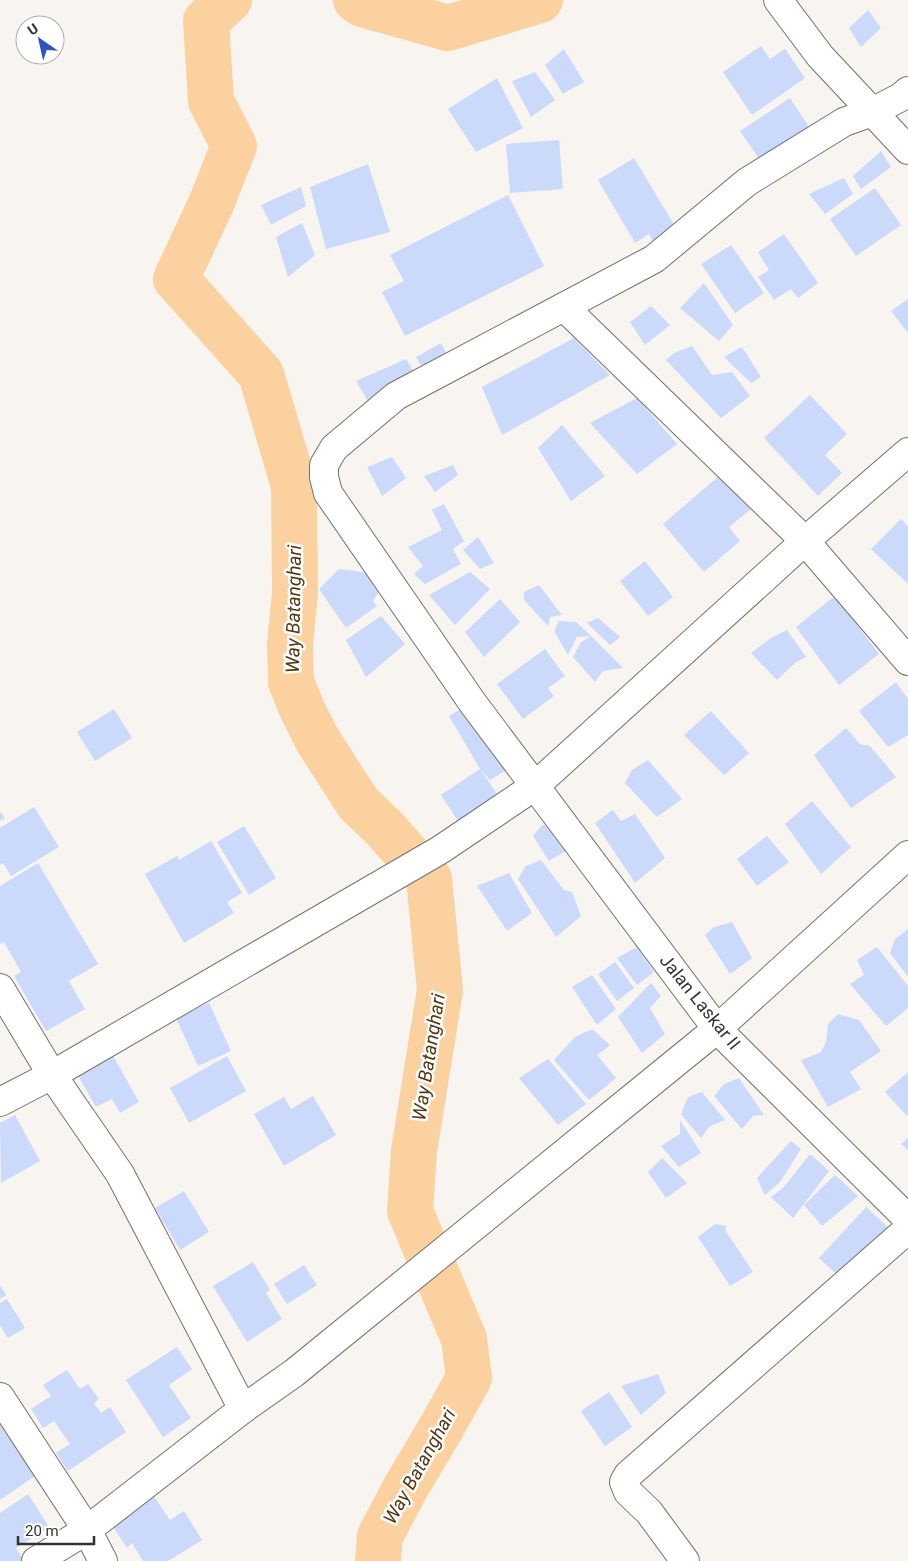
<svg xmlns="http://www.w3.org/2000/svg" width="908" height="1561" font-family="Roboto,sans-serif">
  <style>
    .lines { fill: none; stroke-linecap: round; stroke-linejoin: round }
    .river { stroke: #fcd1a0; stroke-width: 46 }
    .building { fill: #cbd9fa }
    .minor-casing { stroke: #73716e; stroke-width: 30 }
    .minor { stroke: #fff; stroke-width: 28 }
    .labels { text-anchor: middle; stroke-width: 5; stroke-linejoin: round; paint-order: stroke }
    .street-label { font-size: 18px; fill: #333231; stroke: #fff }
    .water-label { font-size: 19px; font-style: italic; fill: #553812; stroke: #fff }
  </style>
  <rect width="100%" height="100%" fill="#f8f5f1"/>
  <g class="lines">
    <g class="river">
      <polyline points="229,0 206,21 211,101 234,146 211,204 176,279 261,374 294,486 295,593 290,643 291,682 302,709 317,739 358,803 385,829 429,879 440,990 414,1151 410,1211 464,1339 469,1378 441,1428 406,1487 380,1536 378,1561"/>
      <polyline points="356,0 362,4 448,28 540,0"/>
    </g>
  </g>
  <g class="building">
    <polygon points="868,10 881,28 861,47 849,28"/>
    <polygon points="761,46 770,59 785,49 805,78 752,115 723,72"/>
    <polygon points="564,49 584,82 563,94 545,65"/>
    <polygon points="535,72 555,100 531,117 512,81"/>
    <polygon points="497,78 523,128 476,152 448,109"/>
    <polygon points="790,98 813,133 764,166 740,131"/>
    <polygon points="559,140 563,189 510,193 506,144"/>
    <polygon points="881,151 891,167 861,189 853,176"/>
    <polygon points="634,158 679,233 656,247 649,234 635,243 598,180"/>
    <polygon points="368,164 390,232 326,249 310,187"/>
    <polygon points="844,178 853,194 825,214 809,194"/>
    <polygon points="301,187 306,206 271,225 261,205"/>
    <polygon points="875,188 901,225 856,256 830,219"/>
    <polygon points="508,195 544,266 405,336 382,292 404,281 390,255"/>
    <polygon points="302,223 315,255 288,277 276,237"/>
    <polygon points="784,234 818,283 798,298 791,289 774,300 758,277 769,270 758,252"/>
    <polygon points="731,245 764,293 735,313 701,264"/>
    <polygon points="704,283 733,325 719,341 680,308"/>
    <polygon points="908,299 908,333 891,311"/>
    <polygon points="651,306 670,325 645,345 630,322"/>
    <polygon points="574,338 610,375 502,435 482,387"/>
    <polygon points="441,343 452,364 428,377 416,357"/>
    <polygon points="692,346 712,375 732,372 750,396 721,418 666,360 674,353"/>
    <polygon points="742,347 761,377 751,383 724,357"/>
    <polygon points="406,359 418,379 373,410 356,381"/>
    <polygon points="810,395 847,434 825,455 842,473 818,496 764,438"/>
    <polygon points="637,398 677,444 637,474 590,423"/>
    <polygon points="562,425 605,476 571,501 538,448"/>
    <polygon points="392,457 406,478 382,496 367,467"/>
    <polygon points="453,465 458,475 435,492 424,476"/>
    <polygon points="726,470 756,505 729,527 740,541 704,572 663,524"/>
    <polygon points="444,504 464,541 453,549 461,564 425,584 414,574 423,566 408,547 442,530 432,510"/>
    <polygon points="901,519 908,526 908,584 871,549"/>
    <polygon points="478,537 494,563 480,569 463,550"/>
    <polygon points="645,561 673,597 648,616 620,581"/>
    <polygon points="339,569 370,573 381,588 373,601 377,606 346,628 319,589"/>
    <polygon points="470,572 490,589 455,625 429,595"/>
    <polygon points="539,585 562,615 550,617 548,626 524,600 524,592"/>
    <polygon points="835,596 879,654 839,685 796,627"/>
    <polygon points="500,599 520,622 484,657 465,632"/>
    <polygon points="381,616 405,644 366,677 346,640"/>
    <polygon points="598,618 620,637 610,645 587,623"/>
    <polygon points="559,621 576,622 591,636 577,637 568,655 554,631"/>
    <polygon points="787,630 806,657 795,663 777,680 751,653 771,638"/>
    <polygon points="591,636 623,668 603,671 595,682 573,657 581,642"/>
    <polygon points="545,649 565,676 548,688 554,696 523,719 497,684"/>
    <polygon points="896,682 908,699 908,735 888,747 859,711"/>
    <polygon points="472,702 508,769 490,780 480,769 501,800 462,827 441,795 480,769 449,716"/>
    <polygon points="114,709 132,738 95,761 77,732"/>
    <polygon points="711,711 749,753 724,775 684,735"/>
    <polygon points="846,728 860,744 870,746 896,777 851,808 814,755"/>
    <polygon points="648,760 682,799 657,817 625,783 632,770"/>
    <polygon points="812,801 851,847 821,874 785,824"/>
    <polygon points="34,807 59,847 11,876 3,863 0,865 0,828"/>
    <polygon points="613,810 621,821 635,814 665,858 635,883 595,823"/>
    <polygon points="0,811 5,818 0,821"/>
    <polygon points="557,824 575,849 566,851 549,861 533,836 542,825"/>
    <polygon points="244,826 276,878 249,895 217,842"/>
    <polygon points="767,836 789,862 757,886 737,859"/>
    <polygon points="211,841 242,893 227,902 234,913 184,943 145,874 177,856 179,860"/>
    <polygon points="541,860 564,890 572,892 581,916 556,937 518,879 526,866"/>
    <polygon points="38,863 98,964 69,981 85,1009 46,1031 14,976 21,972 4,942 0,944 0,886"/>
    <polygon points="509,873 532,913 507,931 477,886"/>
    <polygon points="732,922 752,958 730,974 705,935 714,927"/>
    <polygon points="908,929 908,977 890,953 895,939"/>
    <polygon points="637,947 654,972 637,985 617,958"/>
    <polygon points="877,947 908,986 908,1008 886,1026 850,984 864,975 857,960"/>
    <polygon points="615,962 634,988 617,1001 598,974"/>
    <polygon points="592,975 616,1009 597,1025 572,987"/>
    <polygon points="651,983 661,996 650,1008 665,1034 642,1053 618,1017"/>
    <polygon points="209,1003 231,1051 198,1066 176,1018"/>
    <polygon points="838,1014 859,1020 881,1051 850,1072 861,1089 828,1107 801,1060 821,1052 826,1042 828,1024"/>
    <polygon points="592,1029 610,1045 597,1055 616,1078 589,1100 554,1060 575,1037"/>
    <polygon points="111,1052 139,1102 120,1113 112,1099 96,1107 76,1072"/>
    <polygon points="227,1056 246,1091 189,1123 170,1088"/>
    <polygon points="548,1059 586,1104 558,1125 519,1078"/>
    <polygon points="907,1073 908,1075 908,1115 907,1116 885,1092"/>
    <polygon points="739,1078 764,1115 753,1116 742,1129 714,1096 724,1084"/>
    <polygon points="702,1092 725,1120 710,1126 701,1138 681,1114 688,1097"/>
    <polygon points="313,1096 336,1135 284,1166 254,1114 284,1097 291,1109"/>
    <polygon points="15,1115 40,1161 1,1183 0,1123"/>
    <polygon points="680,1120 701,1153 679,1167 661,1146 680,1134"/>
    <polygon points="908,1138 908,1150 901,1144"/>
    <polygon points="791,1141 801,1149 780,1182 765,1195 757,1178"/>
    <polygon points="810,1154 829,1171 793,1218 771,1197 783,1188"/>
    <polygon points="662,1158 687,1183 666,1198 648,1172"/>
    <polygon points="835,1175 858,1196 822,1226 804,1205"/>
    <polygon points="184,1191 209,1232 180,1250 155,1208"/>
    <polygon points="866,1207 890,1229 843,1280 819,1258"/>
    <polygon points="715,1224 727,1226 725,1230 753,1272 730,1286 698,1237"/>
    <polygon points="253,1262 270,1290 266,1293 282,1319 247,1342 213,1286"/>
    <polygon points="304,1265 317,1285 287,1304 274,1284"/>
    <polygon points="0,1285 6,1295 0,1299"/>
    <polygon points="7,1299 25,1328 8,1338 0,1325 0,1303"/>
    <polygon points="177,1347 192,1369 169,1385 191,1418 163,1437 126,1380"/>
    <polygon points="67,1370 80,1389 88,1384 99,1399 94,1403 101,1413 110,1407 126,1432 68,1471 56,1453 70,1444 54,1421 43,1428 31,1409 51,1396 43,1385"/>
    <polygon points="658,1374 666,1393 641,1415 621,1386"/>
    <polygon points="609,1392 632,1427 605,1446 581,1411"/>
    <polygon points="0,1425 35,1476 0,1500"/>
    <polygon points="28,1494 49,1527 16,1548 24,1561 0,1561 0,1513"/>
    <polygon points="153,1495 170,1520 184,1511 202,1540 168,1561 143,1561 132,1543 127,1548 111,1524"/>
  </g>
  <g class="lines">
    <defs>
      <g id="minor">
        <polyline points="778,0 820,56 908,150"/>
        <polyline points="908,91 901,97 872,112 844,122 747,182 654,259 396,396 334,448 324,465 324,477 328,493 472,702 717,1029 908,1219"/>
        <polyline points="564,307 805,541 908,661"/>
        <polyline points="0,988 52,1075 120,1174 243,1409"/>
        <polyline points="0,1102 52,1075 440,850 535,786 805,541 908,452"/>
        <polyline points="0,1397 87,1530 103,1561"/>
        <polyline points="36,1561 87,1530 243,1409 294,1373 717,1029 908,855"/>
        <polyline points="685,1561 649,1512 628,1492 624,1482 628,1475 908,1229"/>
      </g>
    </defs>
    <use href="#minor" class="minor-casing"/>
    <use href="#minor" class="minor"/>
  </g>
  <g class="labels">
    <g class="street-label">
      <text transform="translate(700 1002) rotate(51)" y="6">Jalan Laskar II</text>
    </g>
    <g class="water-label">
      <text transform="translate(293 609) rotate(-89)" y="7">Way Batanghari</text>
      <text transform="translate(428 1057) rotate(-81)" y="7">Way Batanghari</text>
      <text transform="translate(419 1466) rotate(-61)" y="7">Way Batanghari</text>
    </g>
  </g>
  <g transform="translate(40 40) rotate(326)"><circle r="24" fill="#ffffff" stroke="#adadad"/>
  <path d="M0-4L9 19L0 12L-9 19Z" fill="#3152c3"/>
  <text y="-8" font-size="14" font-weight="bold" text-anchor="middle" fill="#333231">U</text>
  </g>
  <path d="M18 1536v8h76v-8" fill="none" stroke="#333231" stroke-width="2.5"/>
  <text x="25" y="1536" font-size="15" fill="#333231" stroke="#ffffff" stroke-width="4" paint-order="stroke">20 m</text>
</svg>
